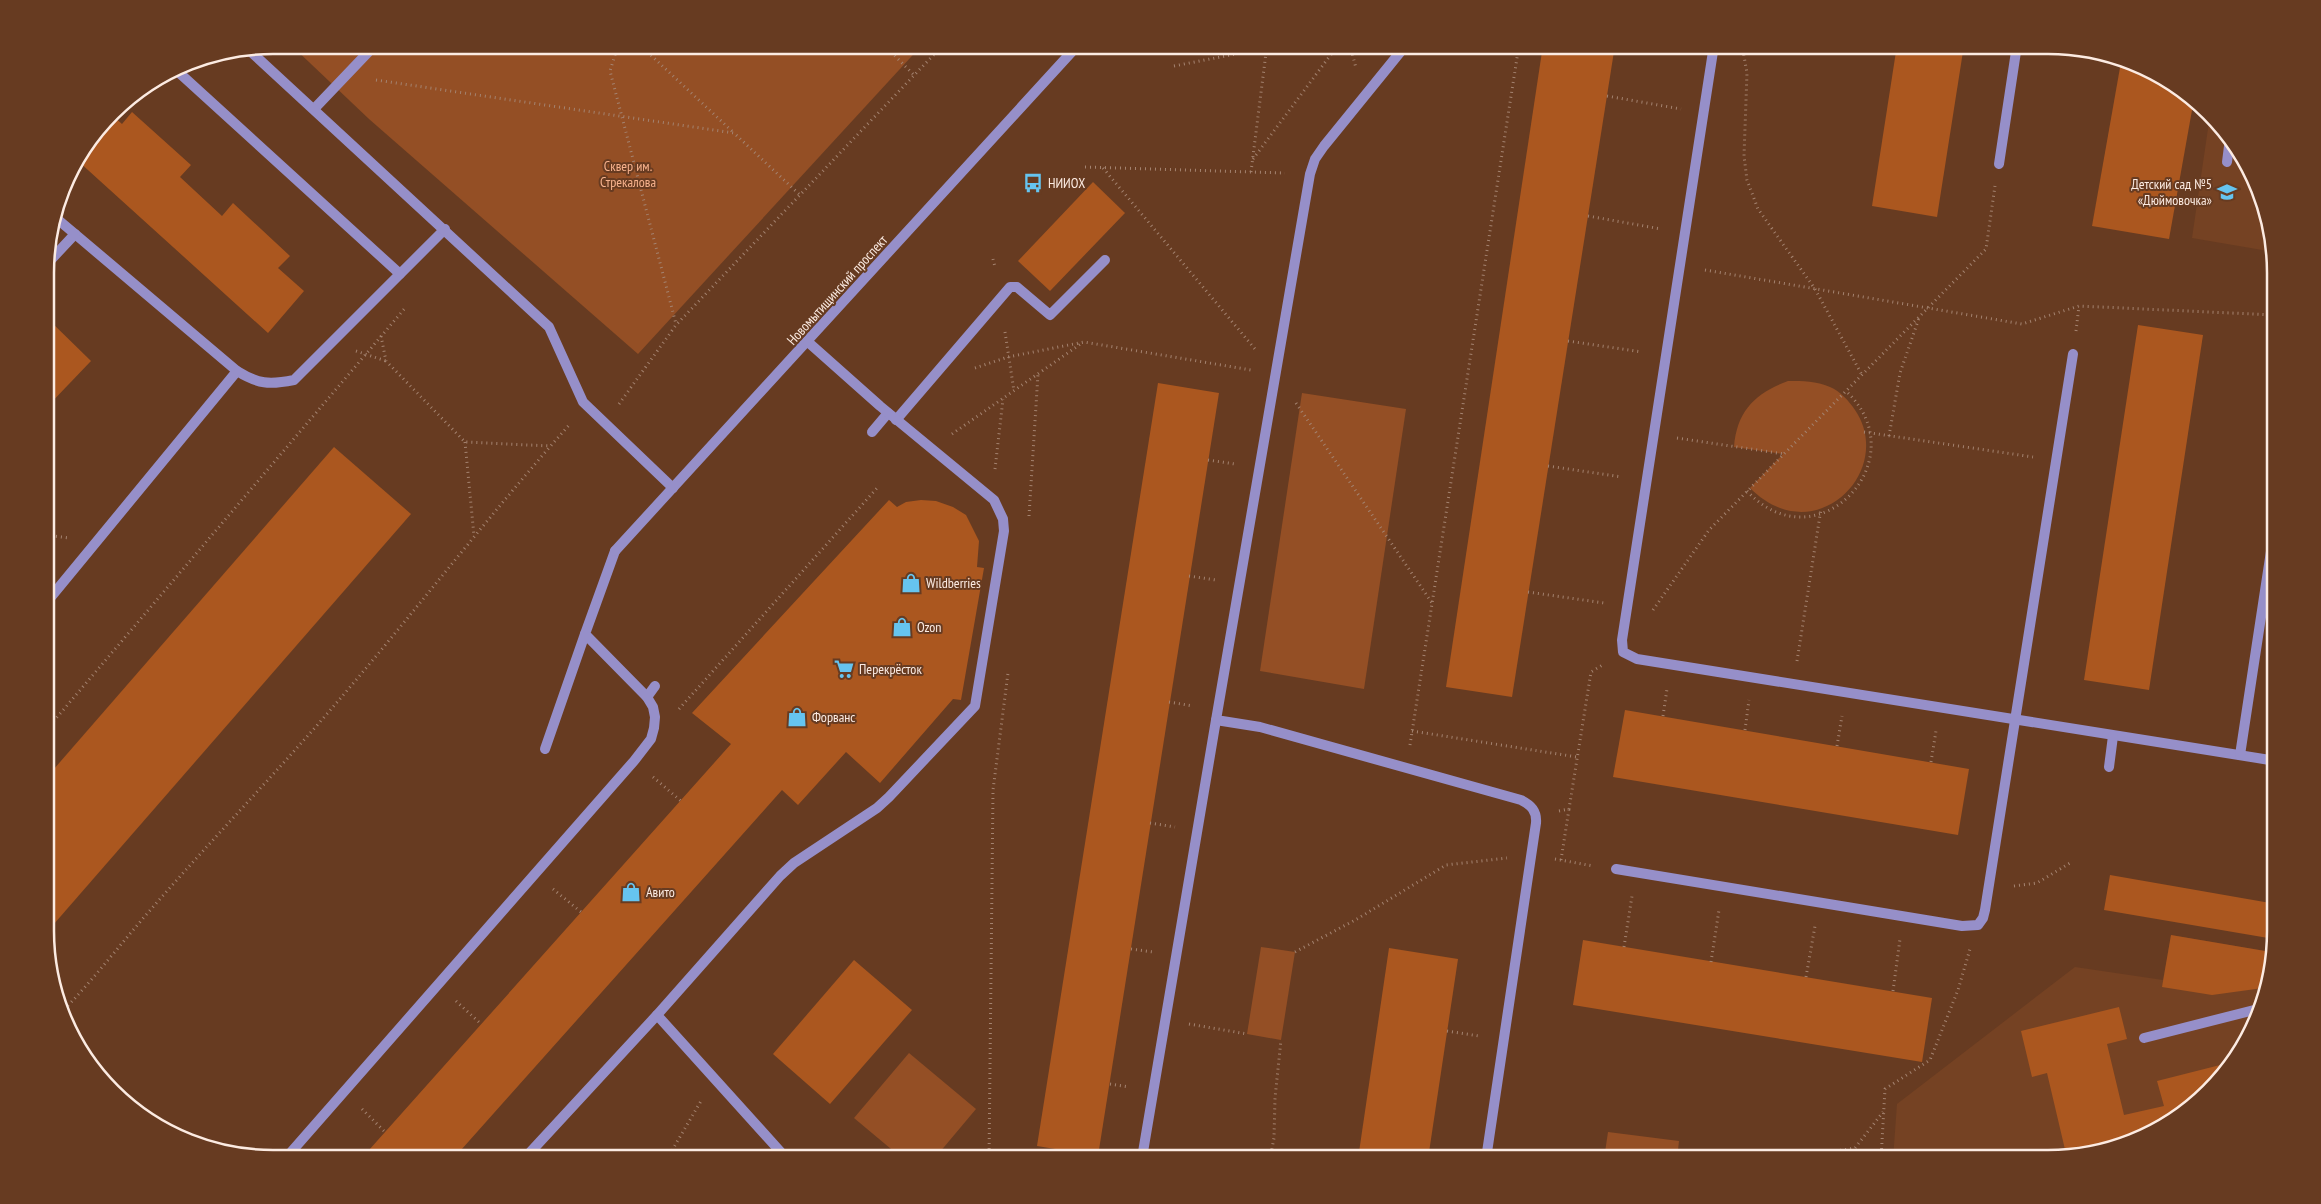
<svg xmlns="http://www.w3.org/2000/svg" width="2321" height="1204" font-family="'PT Sans Narrow',sans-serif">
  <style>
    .built { fill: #754223 }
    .green { fill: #944f25 }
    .building { fill: #ab571f }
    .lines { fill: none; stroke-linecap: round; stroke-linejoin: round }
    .path { stroke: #a48370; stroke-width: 3; stroke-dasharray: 1 4; stroke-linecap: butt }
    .lane { stroke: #968fc9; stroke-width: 10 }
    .street { stroke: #968fc9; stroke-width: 10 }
    .labels { text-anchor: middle; stroke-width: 4; stroke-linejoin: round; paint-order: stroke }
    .park-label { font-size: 14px; fill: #f7b28d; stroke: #673b21 }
    .poi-label { font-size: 14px; fill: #fcebe2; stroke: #673b21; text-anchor: start }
    .street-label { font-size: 14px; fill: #fcebe2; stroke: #673b21 }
    .rim { fill: none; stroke: #fcebe2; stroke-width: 2.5 }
  </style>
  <rect width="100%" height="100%" fill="#673b21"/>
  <g class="built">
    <polygon points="2210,115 2237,146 2274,244 2274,252 2192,238"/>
    <polygon points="2171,935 2271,952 2252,1032 2219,1082 2174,1121 2121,1147 2063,1159 1893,1159 1897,1104 2075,967 2163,980"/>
  </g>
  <g class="green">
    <polygon points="291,45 922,45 638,354 369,119"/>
    <path d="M1788,381C1803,381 1816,381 1830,387C1840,391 1849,401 1855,410C1882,449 1857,502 1812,511C1788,515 1767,505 1750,488L1783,454L1734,447C1737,410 1756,393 1788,381Z"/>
    <polygon points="1302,393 1406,409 1364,689 1260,671"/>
    <polygon points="1261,947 1295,952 1281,1040 1247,1034"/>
    <polygon points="909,1053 976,1109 934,1159 903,1159 854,1118"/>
    <polygon points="1608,1132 1679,1141 1677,1159 1604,1159"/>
  </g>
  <g class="building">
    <polygon points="1543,45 1615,45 1512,697 1446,687"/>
    <polygon points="1897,45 1964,45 1937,217 1872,206"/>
    <polygon points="2121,62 2149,69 2194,99 2169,239 2092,226"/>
    <polygon points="132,112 191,165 180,177 222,216 233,203 290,256 278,268 304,291 268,333 78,161 112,115 122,124"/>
    <polygon points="1093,182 1125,213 1050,291 1018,261"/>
    <polygon points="46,317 91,361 46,408"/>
    <polygon points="2138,325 2203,335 2149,690 2084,680"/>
    <polygon points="1158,383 1219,393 1098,1156 1037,1146"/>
    <polygon points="334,447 411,514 47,932 47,777"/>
    <polygon points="889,500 897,507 906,502 921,500 936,501 953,507 966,515 979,541 977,567 984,568 961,700 953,699 880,783 846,752 798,805 782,790 453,1159 361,1159 731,744 692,713"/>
    <polygon points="1625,710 1969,769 1958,835 1613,777"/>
    <polygon points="2110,875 2276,904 2274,939 2104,910"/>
    <polygon points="2171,935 2271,952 2263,988 2212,995 2162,987"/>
    <polygon points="1583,940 1932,998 1922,1062 1573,1005"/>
    <polygon points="1389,948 1458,959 1428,1159 1358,1159"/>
    <polygon points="854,960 912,1010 830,1104 773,1054"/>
    <polygon points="2119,1007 2127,1039 2107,1044 2124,1115 2164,1106 2157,1081 2232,1062 2219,1082 2174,1121 2121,1147 2067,1158 2047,1073 2032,1077 2021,1031"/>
  </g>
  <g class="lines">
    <g class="path">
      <polyline points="618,45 610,71 676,324"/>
      <polyline points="640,45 734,133"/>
      <polyline points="884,45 914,75"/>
      <polyline points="1350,45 1356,68"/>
      <polyline points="1742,45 1747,73 1744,156 1747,180 1758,209 1815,289 1862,375"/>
      <polyline points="1174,66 1282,45"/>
      <polyline points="376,80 734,133 800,195"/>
      <polyline points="1607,96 1681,109"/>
      <polyline points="1253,159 1338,45"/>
      <polyline points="1085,167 1285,173"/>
      <polyline points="1103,168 1255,349"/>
      <polyline points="1251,172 1267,45"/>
      <polyline points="1588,216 1661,229"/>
      <polyline points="993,259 995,267"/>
      <polyline points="1705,270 2022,324 2079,306 2274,315"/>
      <polyline points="2076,331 2079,306"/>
      <polyline points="1005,332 1014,391"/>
      <polyline points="381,336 386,361 465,442 550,446"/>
      <polyline points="1568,341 1642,352"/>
      <polyline points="356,351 386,361"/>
      <polyline points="975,368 1008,357 1084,342 1251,370"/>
      <polyline points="1296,403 1432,603"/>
      <polyline points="619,404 676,325 943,45"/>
      <polyline points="1864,432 2033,457"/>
      <polyline points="952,434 1082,343"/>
      <polyline points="1889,436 1900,373 1919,318"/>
      <polyline points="1677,438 1784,454"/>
      <polyline points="465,442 474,536"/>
      <polyline points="1208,460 1235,464"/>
      <polyline points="1548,466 1622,477"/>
      <polyline points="995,469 1003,399"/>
      <path d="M1747,491C1817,567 1919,459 1846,391"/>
      <polyline points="1029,516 1038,374"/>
      <polyline points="46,535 69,538"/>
      <polyline points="1189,576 1216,580"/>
      <polyline points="1528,592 1604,603"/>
      <polyline points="1653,610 1709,530 1986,249 1995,186"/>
      <polyline points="1797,661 1821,509"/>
      <polyline points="1169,702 1193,706"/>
      <polyline points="679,709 878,487"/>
      <polyline points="1663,716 1667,689"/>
      <polyline points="47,729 406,307"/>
      <polyline points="1745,730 1749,700"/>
      <polyline points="1412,731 1577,757"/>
      <polyline points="1410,745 1519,45"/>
      <polyline points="1837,746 1842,716"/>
      <polyline points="1931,762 1936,731"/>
      <polyline points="653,777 681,801"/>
      <polyline points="1559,811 1569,809 1591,672 1604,664"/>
      <polyline points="1150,823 1175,827"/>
      <polyline points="1555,859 1593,866"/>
      <polyline points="1561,860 1569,809"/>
      <polyline points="2014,886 2037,883 2070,863"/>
      <polyline points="553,889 581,912"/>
      <polyline points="1624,947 1632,896"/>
      <polyline points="1131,949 1153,952"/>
      <polyline points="1295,952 1357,919 1446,865 1507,858"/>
      <polyline points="1711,962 1719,910"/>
      <polyline points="1806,977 1815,926"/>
      <polyline points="1893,991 1900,939"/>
      <polyline points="456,1001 481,1024"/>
      <path d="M61,1013C94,979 122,942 153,907C214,837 279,770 339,700C417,609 490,514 570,424"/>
      <polyline points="1189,1024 1247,1034"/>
      <polyline points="1447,1031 1479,1036"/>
      <polyline points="1110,1084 1129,1087"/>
      <polyline points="362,1109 385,1132"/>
      <polyline points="667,1159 701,1101"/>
      <polyline points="989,1159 993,790 1008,673"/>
      <polyline points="1270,1159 1274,1138 1275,1098 1281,1040"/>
      <polyline points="1786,1159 1855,1148 1883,1112"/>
      <polyline points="1881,1159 1885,1089 1930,1060 1958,990 1970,949"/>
    </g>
    <g class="lane">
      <path d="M1406,45L1324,146L1315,159L1310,174L1216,720L1260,727L1521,800C1531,805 1537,811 1536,823L1486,1159"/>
      <polyline points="1714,45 1622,640 1623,652 1637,659 2276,761"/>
      <polyline points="175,69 400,274"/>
      <polyline points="314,109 375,45"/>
      <polyline points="2227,162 2230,138"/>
      <polyline points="1999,164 2017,45"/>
      <polyline points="75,234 237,371"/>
      <polyline points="46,265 75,234 56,218"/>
      <polyline points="896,420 1010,287 1017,287 1050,315 1105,260"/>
      <polyline points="872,432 888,413"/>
      <path d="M46,603L237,371C258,384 269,385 294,380L445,229"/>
      <polyline points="647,697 655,686"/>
      <polyline points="545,749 585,634"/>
      <polyline points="2240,755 2275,525"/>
      <polyline points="2109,767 2113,736"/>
      <polyline points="1616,869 1962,926 1978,925 1983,918 1985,910 2073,354"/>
      <polyline points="2144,1038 2258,1009"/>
      <polyline points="1142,1158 1216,720"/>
      <polyline points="285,1159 634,761 651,739 654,728 655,717 653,707 647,697 585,634 615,551"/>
      <polyline points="524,1159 657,1015"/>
      <polyline points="787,1159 657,1015 780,876 794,863 877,808 889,797 975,706 1004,531 1003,519 994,500 880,406 808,342"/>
    </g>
    <g class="street">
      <polyline points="249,50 549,327 583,402 673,488"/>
      <polyline points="615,551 1078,45"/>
    </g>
  </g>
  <defs>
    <symbol id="bus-bare" viewBox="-9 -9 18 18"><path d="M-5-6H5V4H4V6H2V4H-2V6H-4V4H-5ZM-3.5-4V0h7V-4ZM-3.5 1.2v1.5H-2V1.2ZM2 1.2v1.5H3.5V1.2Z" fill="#66c4ef" stroke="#673b21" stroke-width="2.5" paint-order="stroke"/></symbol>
    <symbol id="school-bare" viewBox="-9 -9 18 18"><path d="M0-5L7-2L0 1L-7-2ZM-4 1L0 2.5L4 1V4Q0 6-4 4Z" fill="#66c4ef" stroke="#673b21" stroke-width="2.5" paint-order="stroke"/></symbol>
    <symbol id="shop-bare" viewBox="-9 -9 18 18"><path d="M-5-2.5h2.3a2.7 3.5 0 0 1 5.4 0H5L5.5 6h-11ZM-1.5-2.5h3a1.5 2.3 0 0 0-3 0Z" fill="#66c4ef" stroke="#673b21" stroke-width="2.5" paint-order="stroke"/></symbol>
    <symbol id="supermarket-bare" viewBox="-9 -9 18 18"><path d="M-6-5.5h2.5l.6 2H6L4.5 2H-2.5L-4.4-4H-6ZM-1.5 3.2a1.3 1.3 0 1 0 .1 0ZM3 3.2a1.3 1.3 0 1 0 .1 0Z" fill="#66c4ef" stroke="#673b21" stroke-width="2.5" paint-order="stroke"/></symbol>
  </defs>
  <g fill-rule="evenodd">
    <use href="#bus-bare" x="1019" y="169" width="28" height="28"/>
    <use href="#school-bare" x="2213" y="178" width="28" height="28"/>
    <use href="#shop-bare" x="897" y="569" width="28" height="28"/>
    <use href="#shop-bare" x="888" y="613" width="28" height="28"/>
    <use href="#supermarket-bare" x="830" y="655" width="28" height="28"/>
    <use href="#shop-bare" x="783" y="703" width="28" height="28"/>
    <use href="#shop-bare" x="617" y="878" width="28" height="28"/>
  </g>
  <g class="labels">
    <g class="park-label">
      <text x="628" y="171">Сквер им.<tspan x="628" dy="16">Стрекалова</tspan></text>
    </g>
    <g class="poi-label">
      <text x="1048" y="188">НИИОХ</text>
      <text x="2212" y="189" text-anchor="end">Детский сад №5<tspan x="2212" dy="16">«Дюймовочка»</tspan></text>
      <text x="926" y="588">Wildberries</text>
      <text x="917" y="632">Ozon</text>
      <text x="859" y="674">Перекрёсток</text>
      <text x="812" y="722">Форванс</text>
      <text x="646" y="897">Авито</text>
    </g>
    <g class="street-label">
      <text transform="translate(837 290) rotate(-48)" y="5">Новомытищинский проспект</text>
    </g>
  </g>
  <path d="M0 0H2321V1204H0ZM273 54H2048A219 219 0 0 1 2267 273V931A219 219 0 0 1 2048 1150H273A219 219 0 0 1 54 931V273A219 219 0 0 1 273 54Z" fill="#673b21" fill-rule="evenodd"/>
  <path class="rim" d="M273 54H2048A219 219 0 0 1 2267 273V931A219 219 0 0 1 2048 1150H273A219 219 0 0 1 54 931V273A219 219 0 0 1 273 54Z"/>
</svg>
